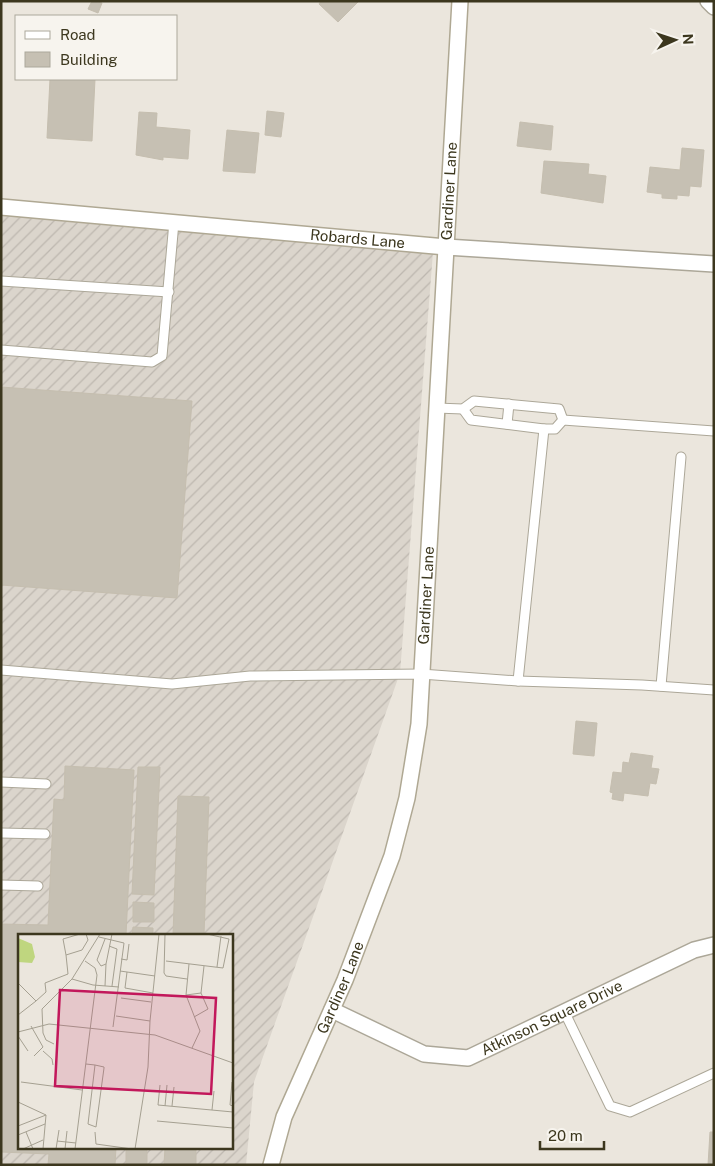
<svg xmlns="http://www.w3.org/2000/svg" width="715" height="1166" font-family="'Public Sans',sans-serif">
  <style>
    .industrial { fill: url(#industrial-furrows); fill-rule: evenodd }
    .building { fill: #c6c0b3; stroke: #c5beaf }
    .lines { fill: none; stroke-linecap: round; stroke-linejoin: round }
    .lane-casing { stroke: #aca798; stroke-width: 11 }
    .street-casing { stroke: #aca798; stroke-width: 18 }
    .secondary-casing { stroke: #afa893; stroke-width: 18 }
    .lane { stroke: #fff; stroke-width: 9 }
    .street { stroke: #fff; stroke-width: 15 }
    .secondary { stroke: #fff; stroke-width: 15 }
    .labels { text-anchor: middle; stroke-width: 4.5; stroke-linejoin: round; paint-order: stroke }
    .street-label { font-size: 15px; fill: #3c371e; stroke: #f7f4ee }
    .inset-road { fill: none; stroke: #a5a091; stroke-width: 1 }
    .view { fill: #c2185b; fill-opacity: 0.15; stroke: #c2185b; stroke-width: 2.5 }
    .inset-edge { fill: none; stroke: #3c371e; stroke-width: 2.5 }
  </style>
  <defs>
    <pattern id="industrial-furrows" width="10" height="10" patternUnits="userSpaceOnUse" patternTransform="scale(1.25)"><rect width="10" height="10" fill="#dbd5cc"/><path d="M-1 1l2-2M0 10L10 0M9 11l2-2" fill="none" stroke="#bdb7af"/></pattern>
  </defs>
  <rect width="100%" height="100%" fill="#ebe6dd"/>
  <path class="industrial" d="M1,204L433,252L400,673L254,1082L246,1165H1ZM19,935H231V1147H19Z"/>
  <g class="building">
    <polygon points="92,1 102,3 98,13 88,9"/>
    <polygon points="321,1 359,1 338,22 319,4"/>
    <polygon points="50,79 95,79 92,141 47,138"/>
    <polygon points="267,111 284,113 281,137 265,135"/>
    <polygon points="139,112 157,113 156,127 190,130 188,159 163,157 163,160 136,155"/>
    <polygon points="520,122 553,126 551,150 517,146"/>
    <polygon points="227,130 259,133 255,173 223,171"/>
    <polygon points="682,148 704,150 701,187 690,186 689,196 677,195 677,199 662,198 662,194 647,192 650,167 680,170"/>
    <polygon points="544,161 589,164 588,174 606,176 603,203 541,193"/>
    <polygon points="1,387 192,401 177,598 1,585"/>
    <polygon points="576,721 597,723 594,756 573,754"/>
    <polygon points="631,753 653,756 651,768 659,769 656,784 650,783 648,796 624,793 623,801 612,799 613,793 610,792 613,772 622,773 623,762 629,763"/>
    <polygon points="65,766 134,770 126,935 19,935 19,1147 116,1147 115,1165 48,1165 49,1154 1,1152 1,924 48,925 54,799 64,800"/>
    <polygon points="138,767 160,767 154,895 132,894"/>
    <polygon points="178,796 209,797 204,935 173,935"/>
    <polygon points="133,902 154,903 154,922 133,922"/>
    <polygon points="133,927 153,928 153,935 132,935"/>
    <polygon points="710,1132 714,1132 714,1165 708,1165"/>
    <rect x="126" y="1147" width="21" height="18"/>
    <polygon points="165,1147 196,1147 196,1165 164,1165"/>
  </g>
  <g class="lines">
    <defs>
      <g id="lane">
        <polyline points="1,281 169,292"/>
        <polyline points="1,350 152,362 162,356 174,222"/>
        <polyline points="436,408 463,409 474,401 559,409 563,420"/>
        <polyline points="463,409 471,420 544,429 555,429 563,420"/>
        <polyline points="563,420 714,431"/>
        <polyline points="507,424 509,404"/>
        <polyline points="1,670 172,684 250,676 421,674 518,681 544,429"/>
        <polyline points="518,681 642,685 714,690"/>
        <polyline points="661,686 681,457"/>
        <polyline points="1,782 46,784"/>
        <polyline points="1,833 45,834"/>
        <polyline points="1,885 38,886"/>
        <polyline points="565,1013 610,1106 630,1112 714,1073"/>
      </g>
      <g id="street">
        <polyline points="708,1 714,7"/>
        <polyline points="446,247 714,264"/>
        <path id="s1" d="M332,1010L424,1054L468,1058L694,950L714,945"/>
      </g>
      <g id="secondary">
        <path id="s2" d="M1,207L446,247"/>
        <path id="s3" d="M271,1165L284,1117L345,980L392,856L407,798L419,724L460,1"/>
      </g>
    </defs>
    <use href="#lane" class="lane-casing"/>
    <use href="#street" class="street-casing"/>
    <use href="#secondary" class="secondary-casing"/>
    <use href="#lane" class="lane"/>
    <use href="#street" class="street"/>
    <use href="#secondary" class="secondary"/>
  </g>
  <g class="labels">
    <g class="street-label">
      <text dy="5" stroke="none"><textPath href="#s3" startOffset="1001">Gardiner Lane</textPath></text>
      <text dy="5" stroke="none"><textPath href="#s2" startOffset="358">Robards Lane</textPath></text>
      <text dy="5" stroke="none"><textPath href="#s3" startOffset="596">Gardiner Lane</textPath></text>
      <text dy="5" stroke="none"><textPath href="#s3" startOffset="191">Gardiner Lane</textPath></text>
      <text dy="5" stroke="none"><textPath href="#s1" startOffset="239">Atkinson Square Drive</textPath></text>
    </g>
  </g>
  <g transform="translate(18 934)">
    <rect width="215" height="215" fill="#ebe6dd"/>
    <path d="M0,4L14,10L17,23L14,29L0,28Z" fill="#bfd67f"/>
    <path class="inset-road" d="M147,0L146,39L148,42L169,45M81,3L106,9L95,93M87,5L79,26L83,32L88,30L94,0M91,12L99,15L94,52M48,21L45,5L62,0M103,25L109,26L111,10M148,27L205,34L211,5L189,0M171,30L168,61L182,97L174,114M199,33L203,2M102,37L137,42M109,38L107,54L135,59M54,45L75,51L101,53M0,49L18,67L28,58L27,49L50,40L48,21L64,16L70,6L68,0M87,52L88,30M168,61L183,59M103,64L133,68M0,81L18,67M98,82L132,87L130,133L117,215M176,83L190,75L183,59L186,32M132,87L141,0M13,92L25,113L16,122M0,98L31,90L137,101L215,129M0,102L10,117M36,110L28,106L25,99L24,75L54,45L82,0M25,117L34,125L35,131M68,130L77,131L86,133V134L78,193L70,190L77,131M3,148L64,156M214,148L212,171L215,172M142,151L140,171L215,178M0,168L28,181L0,192M147,172L149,151M154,172L156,153M194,176L196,157M139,187L215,194M8,198L15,215M77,198L78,210L114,215M0,201L27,190M39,207L58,209M5,215L25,206M25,215L28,181M38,215L41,196M47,215L49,197M57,215L79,41L77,34L67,27"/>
    <path class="view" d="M42,56L198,64L193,160L37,152Z"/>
    <rect width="215" height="215" class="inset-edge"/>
  </g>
  <rect width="715" height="1166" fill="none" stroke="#3c371e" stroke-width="5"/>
  <rect x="15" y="15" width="162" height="65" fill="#f7f4ee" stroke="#aca89b"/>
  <rect x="25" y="31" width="25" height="8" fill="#ffffff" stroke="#aca89b"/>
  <text x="60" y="40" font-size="15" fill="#3c371e">Road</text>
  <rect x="25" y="52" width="25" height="15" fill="#c6c0b3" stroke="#aca89b"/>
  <text x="60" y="65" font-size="15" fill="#3c371e">Building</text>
  <g transform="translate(675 40) rotate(87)" stroke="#f7f4ee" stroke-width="4" paint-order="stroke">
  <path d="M0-4L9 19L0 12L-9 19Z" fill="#3c371e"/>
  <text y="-8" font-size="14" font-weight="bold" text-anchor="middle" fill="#3c371e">N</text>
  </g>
  <path d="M540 1141v8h64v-8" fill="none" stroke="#3c371e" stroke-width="2.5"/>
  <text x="548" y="1141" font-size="15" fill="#3c371e" stroke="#f7f4ee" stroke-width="4" paint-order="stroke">20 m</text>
</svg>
